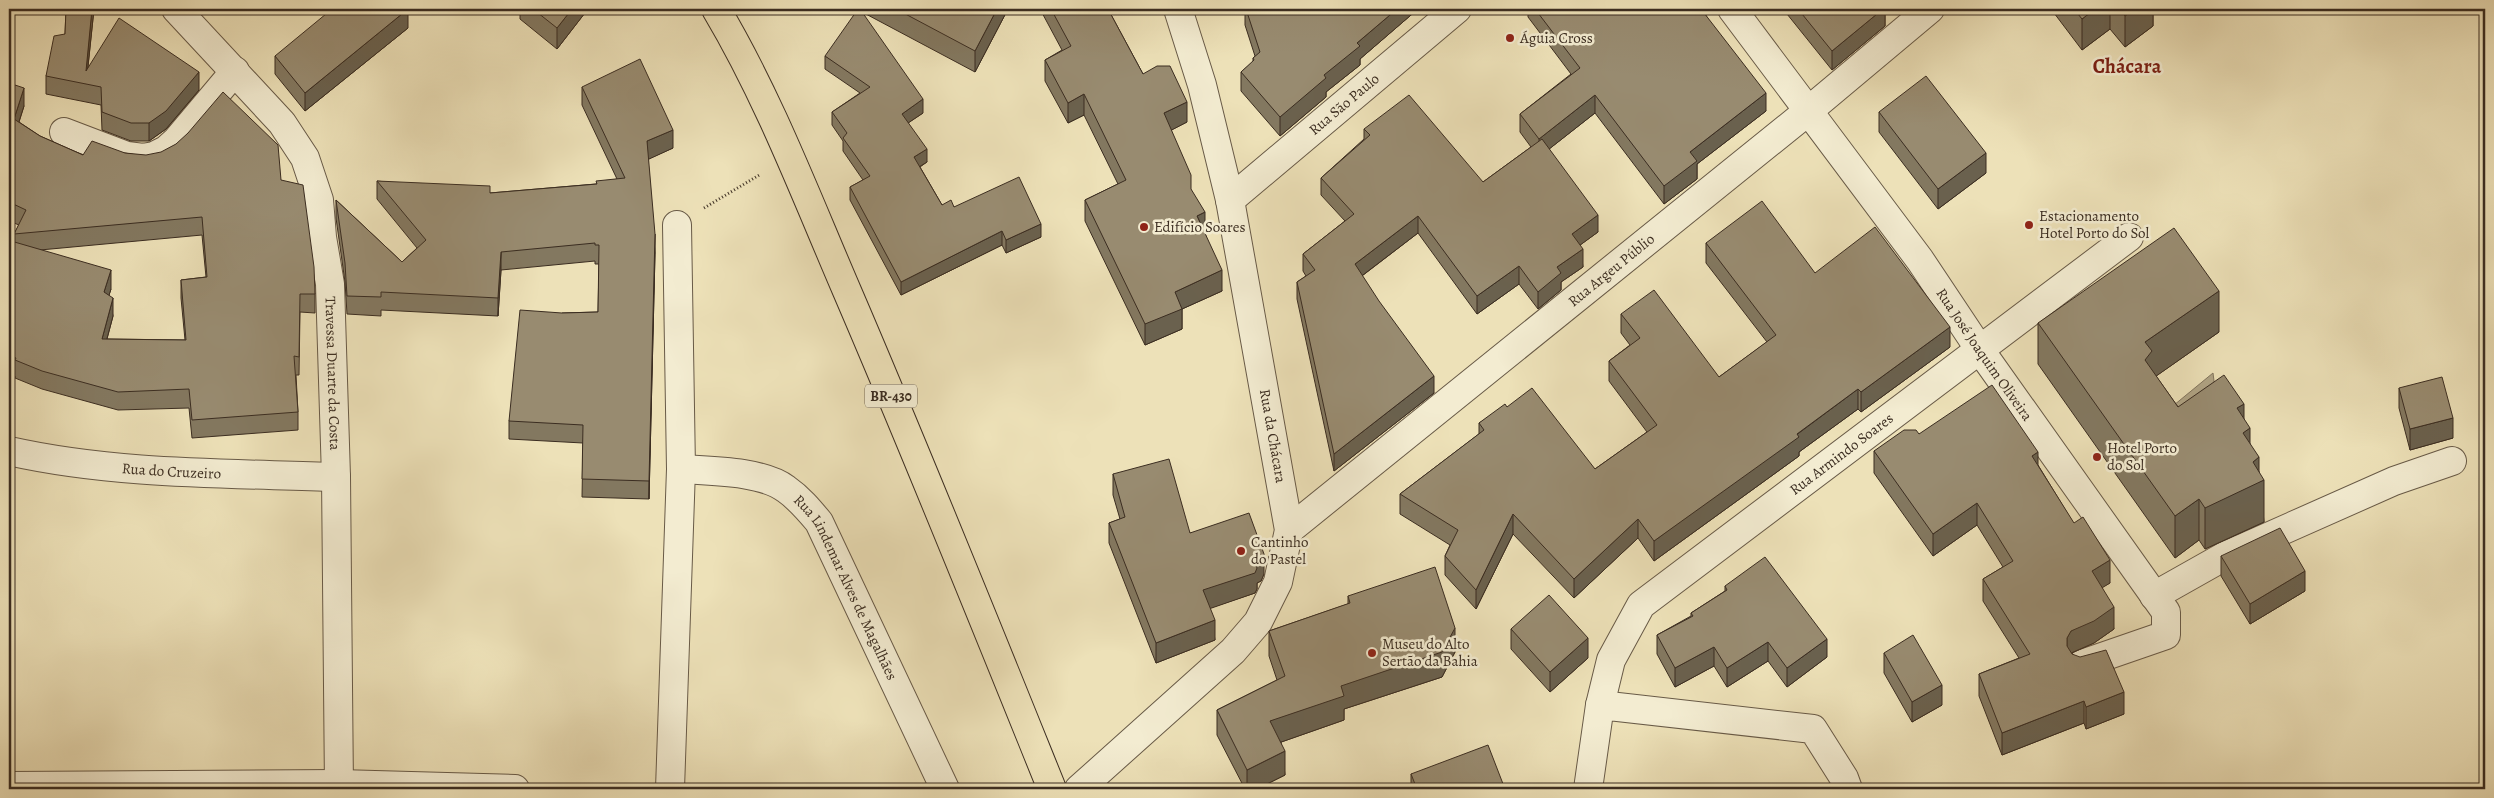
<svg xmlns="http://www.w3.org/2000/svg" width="2494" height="798" font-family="Alegreya,serif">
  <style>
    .water { fill: #b0a485; stroke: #81745d }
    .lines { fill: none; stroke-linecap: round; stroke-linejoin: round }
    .minor-casing { stroke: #685a47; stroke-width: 30 }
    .primary-casing { stroke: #3b2d21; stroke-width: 30 }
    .path { stroke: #3b2d21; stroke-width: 3; stroke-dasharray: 1 2.5; stroke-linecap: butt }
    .minor { stroke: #f3ecd1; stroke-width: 28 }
    .primary { stroke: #ede1b8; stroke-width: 28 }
    .wall { fill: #837860; stroke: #3b2d21; fill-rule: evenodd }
    .shaded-wall { fill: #6a614e; stroke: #3b2d21 }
    .building { fill: #988b70; stroke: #3b2d21 }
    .poi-dot { fill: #8f2418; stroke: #f3ecd1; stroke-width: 2 }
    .labels { text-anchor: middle; stroke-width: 5; stroke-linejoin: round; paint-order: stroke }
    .shield { fill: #f3ecd1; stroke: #726656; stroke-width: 1 }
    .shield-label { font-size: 14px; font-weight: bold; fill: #3b2d21 }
    .poi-label { font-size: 15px; fill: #3b2d21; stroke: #f3ecd1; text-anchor: start }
    .street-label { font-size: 15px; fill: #3b2d21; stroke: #f3ecd1 }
    .district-label { font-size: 20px; font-weight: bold; fill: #7a1f14; stroke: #f3ecd1 }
  </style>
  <rect width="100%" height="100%" fill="#ede1b8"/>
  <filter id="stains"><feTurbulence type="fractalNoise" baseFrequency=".004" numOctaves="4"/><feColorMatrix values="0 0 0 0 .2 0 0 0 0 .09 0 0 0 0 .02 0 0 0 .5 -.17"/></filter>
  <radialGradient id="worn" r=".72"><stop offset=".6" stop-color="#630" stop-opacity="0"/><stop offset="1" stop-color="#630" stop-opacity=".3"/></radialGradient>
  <polygon class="water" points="2213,373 2217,405 2168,410"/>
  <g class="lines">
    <defs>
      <g id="minor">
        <path id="s1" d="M176,9L282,123L305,158L319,200L322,237L330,284L336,477L339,789"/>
        <path id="s2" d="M1732,9L1920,260L1980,350L2166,612V635L2082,664"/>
        <polyline points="64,132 127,156 143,158 154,156 166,150 177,140 235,71"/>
        <path id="s3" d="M1230,200L1457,9"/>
        <path id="s4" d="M9,451C116,475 227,473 336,477"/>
        <path id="s5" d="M681,469C711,471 762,471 786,489C799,498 809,510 819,522L945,789"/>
        <path id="s6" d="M1289,530L1807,112L1930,9"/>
        <polyline points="2154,596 2225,556 2394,481 2452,461"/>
        <path id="s7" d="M1600,705L1611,660L1641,605L2129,237"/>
        <polyline points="9,786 339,784 515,789"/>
        <polyline points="670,789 681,469 677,225"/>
        <polyline points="1079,789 1233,651 1258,622 1278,582 1289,530 1230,200 1202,85 1178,9"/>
        <polyline points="1588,789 1600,705 1813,729 1844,778 1848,789"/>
      </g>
      <path id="primary" d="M716,9C769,98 806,196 847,291C918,456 985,623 1052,789"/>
    </defs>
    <use href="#minor" class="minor-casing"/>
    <use href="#primary" class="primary-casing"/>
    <polyline class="path" points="704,208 761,174"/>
    <use href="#minor" class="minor"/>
    <use href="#primary" class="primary"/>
  </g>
  <g class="wall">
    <polygon points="66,9 94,9 88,67 199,90 166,129 149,141 131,141 102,130 101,105 46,94 46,76 65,34"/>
    <polygon points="520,9 588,9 557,49 520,19"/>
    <polygon points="864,9 1008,9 975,72 864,13"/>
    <polygon points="1040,9 1108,9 1143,74 1187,122 1171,130 1205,233 1222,291 1182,309 1182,329 1145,345 1085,221 1085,200 1118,184 1084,115 1068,123 1045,81 1045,60 1062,50"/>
    <polygon points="1244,9 1418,9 1360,59 1360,65 1326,92 1326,97 1280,136 1241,91 1241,72 1253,62 1253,58 1255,56 1245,25 1245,10"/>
    <polygon points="1420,9 1434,9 1426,15"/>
    <polygon points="1528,9 1620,9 1622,10 1705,9 1705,14 1766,111 1697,164 1697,179 1664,204 1595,113 1549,149 1598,232 1580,245 1583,267 1561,282 1561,290 1538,309 1519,284 1477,314 1418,233 1362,276 1434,393 1334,471 1297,299 1297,282 1306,276 1303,271 1303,254 1345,221 1321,195 1321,178 1364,139 1364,129 1483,182 1531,147 1520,132 1520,114 1571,74 1528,17"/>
    <polygon points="1783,9 1885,9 1885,26 1832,70"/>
    <polygon points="2051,9 2153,9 2153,26 2125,47 2110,29 2082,50"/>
    <polygon points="408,28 305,111 275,74 275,56"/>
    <polygon points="825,56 923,113 908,123 927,162 920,167 942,205 954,207 1041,237 1006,253 1002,245 901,295 850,200 850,187 863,180 843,151 843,141 832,125 832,112 860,93 825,69"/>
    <path d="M9,83L24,106L19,122L40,136L83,155L125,153L281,180L315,294V313L300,312L299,375H296L298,412V430L192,438L189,408L118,410L42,389L15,378V376L9,373V246L14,242V234L19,225L9,221ZM202,235L206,277L181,280V298L185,340L107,339L113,316L109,295L111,289L40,250Z"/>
    <polygon points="582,87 673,148 648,159 655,253 649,499 582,497 583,443 509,439 509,421 562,313 598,312 599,264 595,264 595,261 501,270 498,316 381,310 381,316 347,314 345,282 336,218 336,200 402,262 417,248 377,199 377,181 490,193 596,184 617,179 582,105"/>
    <polygon points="1879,112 1986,173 1938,209 1879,132"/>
    <polygon points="1706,243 1815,273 1950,347 1861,412 1858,409 1799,452 1799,456 1654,561 1638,538 1574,598 1513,534 1476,609 1445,575 1445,556 1450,545 1400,514 1400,494 1479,434 1479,423 1507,407 1595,469 1647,432 1609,381 1609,361 1630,345 1621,333 1621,314 1719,377 1767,342 1706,263"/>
    <polygon points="2038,323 2219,332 2156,376 2178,407 2244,419 2250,445 2259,472 2264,522 2205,549 2199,540 2175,558 2038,364"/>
    <polygon points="2399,388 2453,438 2410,450 2399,408"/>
    <polygon points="1919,434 2038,465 2110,583 2102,587 2114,629 2094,643 2072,653 2124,714 2086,729 2084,723 2002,755 1979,696 1979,674 2019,658 1983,601 1983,579 2003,567 1977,525 1933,556 1874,473 1874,451"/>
    <polygon points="1113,474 1190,533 1264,574 1261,581 1257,583 1257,589 1255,593 1210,608 1215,640 1156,663 1109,543 1109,523 1120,519 1113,495"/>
    <polygon points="2221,556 2305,591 2250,624 2221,576"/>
    <polygon points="1725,586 1827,657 1787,687 1768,661 1727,687 1714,666 1675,687 1657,654 1657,635 1691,616 1691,613 1725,591"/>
    <polygon points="1348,596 1455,652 1442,677 1344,709 1344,720 1281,742 1285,775 1257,789 1245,789 1217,735 1217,710 1277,680 1269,656 1269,631 1348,604"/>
    <polygon points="1511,629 1588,658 1550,692 1511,649"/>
    <polygon points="1884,653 1942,705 1912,722 1884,673"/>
    <polygon points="1411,774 1505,789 1411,789"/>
  </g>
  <g class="shaded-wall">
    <polygon points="92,9 94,9 86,84 86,71"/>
    <polygon points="408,9 408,28 305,111 305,93"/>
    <polygon points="572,9 588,9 557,49 557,28"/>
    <polygon points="997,9 1008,9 975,72 975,51"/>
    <polygon points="1397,9 1418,9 1360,59 1360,65 1326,92 1326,97 1280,136 1280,117 1357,43"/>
    <polygon points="1426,9 1434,9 1426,15"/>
    <polygon points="1883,9 1885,9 1885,26 1832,70 1832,51"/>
    <polygon points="2095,9 2110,9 2110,29 2082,50 2082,19"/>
    <polygon points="2134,9 2153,9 2153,26 2125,47 2125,16"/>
    <polygon points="199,72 199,90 166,129 149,141 149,123"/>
    <polygon points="24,88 24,106 14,137 14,119"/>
    <polygon points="1766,93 1766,111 1697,164 1697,179 1664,204 1664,186 1690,152"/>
    <polygon points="1084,94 1084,115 1068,123 1068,103"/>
    <polygon points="1595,95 1595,113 1539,157 1539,139"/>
    <polygon points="923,99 923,113 902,127 902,114"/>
    <polygon points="1187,102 1187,122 1164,134 1164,113"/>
    <polygon points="673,130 673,148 647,160 647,141"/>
    <polygon points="927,149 927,162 914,170 914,157"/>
    <polygon points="1986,153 1986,173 1938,209 1938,189"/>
    <polygon points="1205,212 1205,233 1197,216"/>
    <polygon points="1598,215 1598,232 1572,251 1572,234"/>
    <polygon points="1418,216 1418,233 1355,281 1355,264"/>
    <polygon points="1041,224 1041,237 1006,253 1006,240"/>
    <polygon points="1002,231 1002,245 901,295 901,282"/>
    <polygon points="655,234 655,253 649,499 649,481"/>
    <polygon points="1583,249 1583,267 1561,282 1561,290 1538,309 1538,292 1557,267"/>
    <polygon points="501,252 501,270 498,316 498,298"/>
    <polygon points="1519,266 1519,284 1477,314 1477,296"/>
    <polygon points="111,270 111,289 104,311 104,292"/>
    <polygon points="1222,270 1222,291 1182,309 1182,329 1145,345 1145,324 1175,292"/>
    <polygon points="2219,291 2219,332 2152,379 2145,402 2145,342"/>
    <polygon points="113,298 113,316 102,357 102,339"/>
    <polygon points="1950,327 1950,347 1861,412 1861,392"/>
    <polygon points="1434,376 1434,393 1334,471 1334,454"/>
    <polygon points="1858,389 1858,409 1799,452 1799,456 1654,561 1654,541"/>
    <polygon points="2244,404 2244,432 2250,428 2250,469 2237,408"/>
    <polygon points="2453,418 2453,438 2410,450 2410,429"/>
    <polygon points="2038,452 2038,475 2032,456"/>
    <polygon points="2259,457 2259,482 2264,480 2264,522 2205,549 2205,508 2253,462"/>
    <polygon points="2199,499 2199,540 2175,558 2175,516"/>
    <polygon points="1977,503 1977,525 1933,556 1933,534"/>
    <polygon points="1513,514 1513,534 1476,609 1476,590"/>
    <polygon points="1638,519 1638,538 1574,598 1574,579"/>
    <polygon points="1264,554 1264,574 1261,581 1257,583 1257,589 1255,593 1203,611 1203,590 1255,563"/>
    <polygon points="2110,560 2110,583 2092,594 2092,571"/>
    <polygon points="2305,571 2305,591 2250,624 2250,604"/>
    <polygon points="2114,607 2114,629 2094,643 2071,653 2067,661 2067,638 2071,631"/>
    <polygon points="1215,620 1215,640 1156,663 1156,643"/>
    <polygon points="1455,628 1455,652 1442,677 1344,709 1344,720 1270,746 1270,721"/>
    <polygon points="1588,638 1588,658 1550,692 1550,672"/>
    <polygon points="1827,639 1827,657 1787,687 1787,668"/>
    <polygon points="1768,642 1768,661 1727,687 1727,668"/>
    <polygon points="1714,647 1714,666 1675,687 1675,668"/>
    <polygon points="1942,685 1942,705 1912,722 1912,702"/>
    <polygon points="2124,692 2124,714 2086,729 2086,707"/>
    <polygon points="2084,701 2084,723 2002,755 2002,733"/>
    <polygon points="1285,751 1285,775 1257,789 1247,789 1247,770"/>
  </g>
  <g class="building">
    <polygon points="66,9 92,9 86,71 119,18 199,72 166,111 149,123 131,123 102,112 101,87 46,76 54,36 65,34"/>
    <polygon points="332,9 408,9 305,93 275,56"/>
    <polygon points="533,9 572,9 557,28"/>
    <polygon points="858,9 860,9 923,99 902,114 927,149 914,157 942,205 951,200 954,207 1019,177 1041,224 1006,240 1002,231 901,282 850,187 870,176 843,138 847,133 832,112 870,87 825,56"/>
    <polygon points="896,9 997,9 975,51"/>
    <polygon points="1051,9 1108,9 1143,74 1157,66 1170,66 1187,102 1164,113 1191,175 1191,189 1205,212 1197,216 1222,270 1175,292 1182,309 1145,324 1085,200 1126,180 1084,94 1068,103 1045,60 1071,46"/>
    <polygon points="1246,9 1397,9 1357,43 1360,46 1324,75 1326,78 1280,117 1241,72 1254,60 1253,58 1260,52"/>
    <polygon points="1535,9 1620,9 1622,10 1624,9 1701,9 1766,93 1690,152 1697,161 1664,186 1595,95 1539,139 1520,114 1580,68"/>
    <polygon points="1798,9 1883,9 1832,51"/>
    <polygon points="2074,9 2095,9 2082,19"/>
    <polygon points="2119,9 2134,9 2125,16"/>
    <polygon points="640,59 673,130 647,141 655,234 649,481 582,479 583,425 509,421 520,310 562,313 598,312 599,245 595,245 595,243 501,252 498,298 381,292 381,297 347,296 345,263 336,200 402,262 426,240 377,181 490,186 490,193 597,184 596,181 625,178 582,87"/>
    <polygon points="1926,76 1986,153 1938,189 1879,112"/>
    <polygon points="9,83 24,88 14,119 40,136 83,155 92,141 125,153 146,155 161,152 176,144 188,133 223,92 278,145 281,180 303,185 314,267 315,294 300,294 299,357 294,356 298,412 192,420 189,389 118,392 42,371 15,360 16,358 9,355 9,246 11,241 111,270 104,292 113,298 102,339 186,340 181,280 207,277 202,217 14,234 26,210 9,202"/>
    <polygon points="1409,95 1483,182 1542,139 1598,215 1572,234 1583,249 1557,267 1561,273 1538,292 1519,266 1477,296 1418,216 1355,264 1379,301 1434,376 1334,454 1297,282 1315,270 1303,254 1354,214 1321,178 1370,135 1364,129"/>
    <polygon points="1762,201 1815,273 1875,227 1950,327 1861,392 1858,389 1797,434 1799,437 1654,541 1638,519 1574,579 1513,514 1476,590 1445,556 1458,530 1400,494 1484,430 1479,423 1505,404 1507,407 1532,388 1595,469 1657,425 1609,361 1640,338 1621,314 1654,290 1719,377 1776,335 1706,243"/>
    <polygon points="2174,228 2219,291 2145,342 2152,351 2145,360 2178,407 2224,375 2244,404 2237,408 2250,428 2243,433 2259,457 2253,462 2264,480 2205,508 2199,499 2175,516 2038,323"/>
    <polygon points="2442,377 2453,418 2410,429 2399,388"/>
    <polygon points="1992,385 2038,452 2032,456 2074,523 2083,517 2110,560 2092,571 2114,607 2094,621 2071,631 2067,638 2067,646 2072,654 2080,657 2106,650 2124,692 2086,707 2084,701 2002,733 1979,674 2030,654 1983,579 2013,561 1977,503 1933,534 1874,451 1904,430 1916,430 1919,434"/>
    <polygon points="1169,459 1190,533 1249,513 1264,554 1261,561 1255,563 1257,568 1255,573 1203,590 1215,620 1156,643 1109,523 1125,517 1113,474"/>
    <polygon points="2280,528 2305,571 2250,604 2221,556"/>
    <polygon points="1765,557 1827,639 1787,668 1768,642 1727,668 1714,647 1675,668 1657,635 1693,616 1691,613 1727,590 1725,586"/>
    <polygon points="1435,567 1455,628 1442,652 1341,686 1344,696 1270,721 1285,751 1247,770 1217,710 1285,676 1269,631 1350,603 1348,596"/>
    <polygon points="1549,595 1588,638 1550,672 1511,629"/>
    <polygon points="1913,635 1942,685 1912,702 1884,653"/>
    <polygon points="1488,745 1505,789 1417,789 1411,774"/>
    <polygon points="215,787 236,789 215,789"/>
  </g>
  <g class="poi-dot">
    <circle cx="1510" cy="38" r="5"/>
    <circle cx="2029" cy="225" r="5"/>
    <circle cx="1144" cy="227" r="5"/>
    <circle cx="2097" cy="457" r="5"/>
    <circle cx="1241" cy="551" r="5"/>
    <circle cx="1372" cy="653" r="5"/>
  </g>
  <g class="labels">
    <rect class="shield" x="865" y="384.5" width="52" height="23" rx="4"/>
    <g class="shield-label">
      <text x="891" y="401">BR-430</text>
    </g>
    <g class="poi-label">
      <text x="1520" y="43">Águia Cross</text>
      <text x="2039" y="221">Estacionamento<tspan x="2039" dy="17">Hotel Porto do Sol</tspan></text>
      <text x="1154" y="232">Edifício Soares</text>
      <text x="2107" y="453">Hotel Porto<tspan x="2107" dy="17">do Sol</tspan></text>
      <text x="1251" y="547">Cantinho<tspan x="1251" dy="17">do Pastel</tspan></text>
      <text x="1382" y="649">Museu do Alto<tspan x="1382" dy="17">Sertão da Bahia</tspan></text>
    </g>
    <g class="street-label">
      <text dy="5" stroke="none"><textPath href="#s3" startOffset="149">Rua São Paulo</textPath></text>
      <text dy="5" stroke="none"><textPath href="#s6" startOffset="414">Rua Argeu Públio</textPath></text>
      <text dy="5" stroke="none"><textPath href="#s2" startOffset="428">Rua José Joaquim Oliveira</textPath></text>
      <text dy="5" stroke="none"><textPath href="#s1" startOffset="416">Travessa Duarte da Costa</textPath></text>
      <text transform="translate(1273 436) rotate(80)" y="5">Rua da Chácara</text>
      <text dy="5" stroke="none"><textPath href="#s7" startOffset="360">Rua Armindo Soares</textPath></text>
      <text dy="5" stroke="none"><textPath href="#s4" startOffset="164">Rua do Cruzeiro</textPath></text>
      <text dy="5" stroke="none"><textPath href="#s5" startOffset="225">Rua Lindemar Alves de Magalhães</textPath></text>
    </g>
    <g class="district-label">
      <text x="2127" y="73">Chácara</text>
    </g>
  </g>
  <rect width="2494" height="798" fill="none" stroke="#ede1b8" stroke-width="30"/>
  <rect x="10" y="10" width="2474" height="778" fill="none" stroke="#3b2d21" stroke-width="2.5"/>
  <rect x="15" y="15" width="2464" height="768" fill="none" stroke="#3b2d21"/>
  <rect width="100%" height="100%" filter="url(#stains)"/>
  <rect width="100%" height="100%" fill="url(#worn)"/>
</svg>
